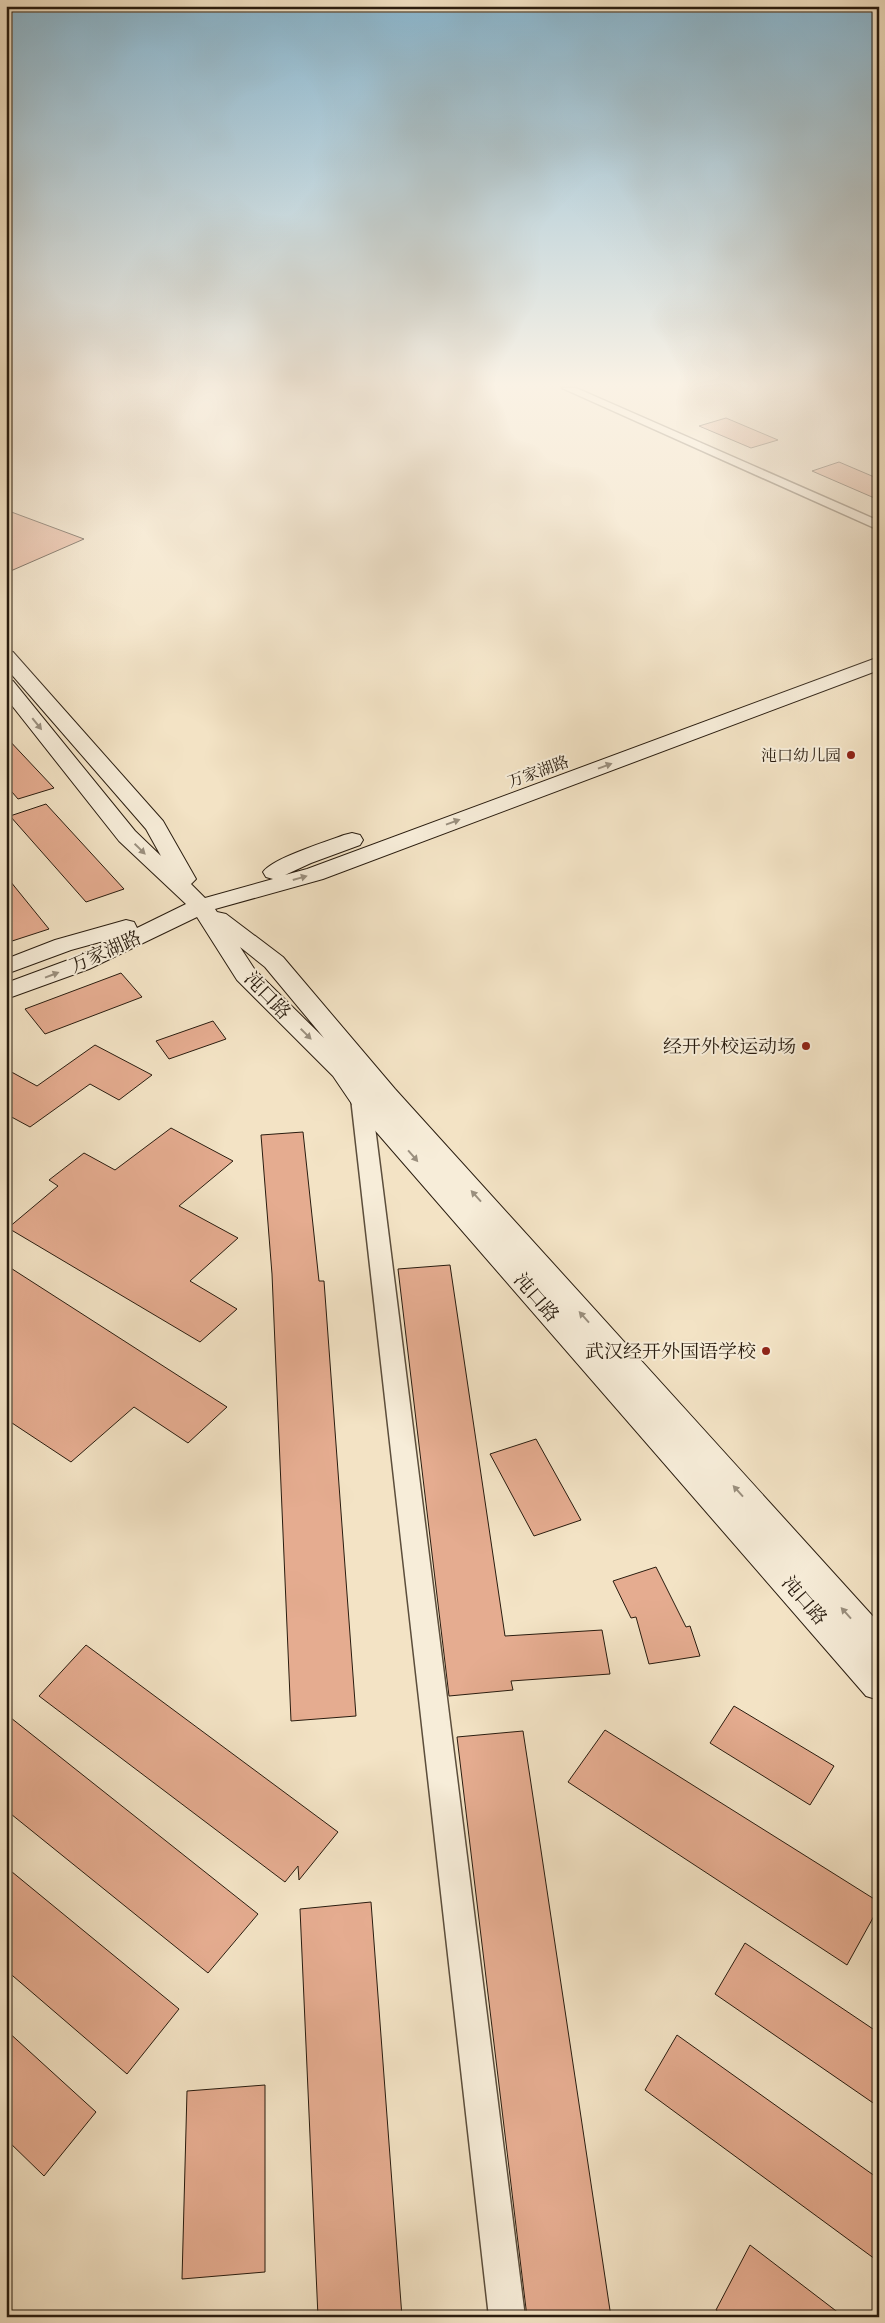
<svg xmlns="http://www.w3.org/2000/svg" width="885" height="2323" font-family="Alegreya,'Noto Serif SC',serif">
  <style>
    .building { fill: #e5ac90; stroke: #291c0f }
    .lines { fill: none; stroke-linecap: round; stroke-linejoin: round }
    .minor-casing { stroke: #5c4e3c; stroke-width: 3 }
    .secondary-casing { stroke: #291c0f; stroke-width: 2 }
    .minor { fill: #f7edd9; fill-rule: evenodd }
    .secondary { fill: #f7edd9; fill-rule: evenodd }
    .oneway { fill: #9a8f7e }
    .poi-dot { fill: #8f2418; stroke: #f7edd9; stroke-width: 2 }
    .labels { text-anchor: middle; stroke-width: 4; stroke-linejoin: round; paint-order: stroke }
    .far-poi-label { font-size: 16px; fill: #291c0f; stroke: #f7edd9; text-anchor: end }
    .far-street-label { font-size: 16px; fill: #291c0f; stroke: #f7edd9 }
    .street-label { font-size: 19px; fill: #291c0f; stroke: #f7edd9 }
    .poi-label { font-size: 19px; fill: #291c0f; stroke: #f7edd9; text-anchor: end }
  </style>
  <rect width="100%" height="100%" fill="#f3e3c5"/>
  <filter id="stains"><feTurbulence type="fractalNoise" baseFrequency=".004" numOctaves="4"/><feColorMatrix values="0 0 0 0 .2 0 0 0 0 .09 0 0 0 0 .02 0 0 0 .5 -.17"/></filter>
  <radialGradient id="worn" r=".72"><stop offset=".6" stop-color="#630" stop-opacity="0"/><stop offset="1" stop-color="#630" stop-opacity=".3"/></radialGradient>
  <g class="building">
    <polygon points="726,418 778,440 751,448 699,426"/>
    <polygon points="839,462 879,479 879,500 812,471"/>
    <polygon points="6,510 84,539 6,573"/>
    <polygon points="6,737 54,788 18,799 6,785"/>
    <polygon points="46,804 124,889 86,902 10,816"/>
    <polygon points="6,876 49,929 6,943"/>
    <polygon points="121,973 142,997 45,1034 25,1009"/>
    <polygon points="213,1021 226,1039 169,1059 156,1041"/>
    <polygon points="95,1045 152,1075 119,1100 90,1084 30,1127 6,1114 6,1069 37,1086"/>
    <polygon points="171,1128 233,1161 179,1206 238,1238 190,1281 237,1309 200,1342 8,1228 58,1186 49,1180 84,1153 115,1170"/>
    <polygon points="303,1132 319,1281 324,1281 356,1716 291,1721 272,1274 261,1135"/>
    <polygon points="6,1265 227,1407 188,1443 134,1407 71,1462 6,1419"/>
    <polygon points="450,1265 505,1636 602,1630 610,1674 511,1681 513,1690 449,1696 398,1269"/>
    <polygon points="536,1439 581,1520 534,1536 490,1454"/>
    <polygon points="656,1567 686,1627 690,1626 700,1656 649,1664 636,1617 631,1618 613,1581"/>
    <polygon points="86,1645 338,1832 299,1880 298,1866 285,1882 39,1696"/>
    <polygon points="734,1706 834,1766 810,1805 710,1743"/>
    <polygon points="6,1714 258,1914 208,1973 6,1810"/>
    <polygon points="605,1730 879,1902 879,1907 847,1965 568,1782"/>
    <polygon points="523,1731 530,1777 611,2317 527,2317 457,1737"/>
    <polygon points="6,1867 179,2009 127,2074 6,1970"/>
    <polygon points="371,1902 402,2317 318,2317 300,1909"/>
    <polygon points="745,1943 879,2033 879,2107 715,1994"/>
    <polygon points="6,2030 96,2112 44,2176 6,2139"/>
    <polygon points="677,2035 879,2179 879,2262 645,2090"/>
    <polygon points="265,2085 265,2272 182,2279 187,2091"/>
    <polygon points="750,2245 844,2317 725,2317 716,2310"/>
  </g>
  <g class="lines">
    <defs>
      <g id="minor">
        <polygon points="562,388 576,388 879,521 879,530"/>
        <polygon points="371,1090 378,1092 381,1097 378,1102 372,1103 525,2317 489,2317 351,1098 354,1093"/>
      </g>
      <path id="secondary" d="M6,650L13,652L163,821L196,879L191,884L205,898L273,879L266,877L263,872C273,858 326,842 344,835L352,833L360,835L363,840L360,845L311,863L285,875L307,869L879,657V670L323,879L215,909L217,912L226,914L283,957L395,1089L879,1623V1700L866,1696L352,1104L333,1076L237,980L197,917L89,969L6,999V983L71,959L118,937L71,950L6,974V959L55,940L126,920L134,922L137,928L186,904L119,841L6,698V679L13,681L135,831L161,856L146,829L6,668ZM240,947L265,967L324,1038L255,970Z"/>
    </defs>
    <use href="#minor" class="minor-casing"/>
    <use href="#secondary" class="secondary-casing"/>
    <use href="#minor" class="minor"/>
    <use href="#secondary" class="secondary"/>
  </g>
  <defs><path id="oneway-solid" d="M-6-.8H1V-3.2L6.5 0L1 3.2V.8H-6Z" transform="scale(1.25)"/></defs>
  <g class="oneway">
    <use href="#oneway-solid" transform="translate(37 724) rotate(51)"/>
    <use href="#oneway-solid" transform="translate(605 766) rotate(-20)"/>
    <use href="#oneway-solid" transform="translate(453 822) rotate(-20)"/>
    <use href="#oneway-solid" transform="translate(140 849) rotate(44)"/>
    <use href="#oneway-solid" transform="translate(300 878) rotate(-16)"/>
    <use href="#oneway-solid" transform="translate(52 975) rotate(-21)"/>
    <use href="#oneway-solid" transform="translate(306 1034) rotate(45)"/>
    <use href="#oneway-solid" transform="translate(413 1156) rotate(49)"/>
    <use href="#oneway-solid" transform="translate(476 1196) rotate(-132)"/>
    <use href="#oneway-solid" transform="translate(584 1317) rotate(-132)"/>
    <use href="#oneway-solid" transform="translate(738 1491) rotate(-132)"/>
    <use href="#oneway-solid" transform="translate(846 1613) rotate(-132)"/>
  </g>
  <linearGradient id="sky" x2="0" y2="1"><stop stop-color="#89b8d2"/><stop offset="0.54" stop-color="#faf2e5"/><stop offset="1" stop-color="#faf2e5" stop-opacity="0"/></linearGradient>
  <rect width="885" height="713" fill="url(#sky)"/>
  <g class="poi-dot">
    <circle cx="851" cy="755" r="5"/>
    <circle cx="806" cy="1046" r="5"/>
    <circle cx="766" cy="1351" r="5"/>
  </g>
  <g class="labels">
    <g class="far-poi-label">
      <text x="841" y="761">沌口幼儿园</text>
    </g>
    <g class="far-street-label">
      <text transform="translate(538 771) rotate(-20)" y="6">万家湖路</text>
    </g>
    <g class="street-label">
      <text transform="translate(105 951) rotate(-24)" y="7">万家湖路</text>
      <text transform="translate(268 995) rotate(46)" y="7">沌口路</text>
      <text transform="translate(537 1297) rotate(49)" y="7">沌口路</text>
      <text transform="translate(805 1600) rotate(49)" y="7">沌口路</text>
    </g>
    <g class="poi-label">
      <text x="796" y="1053">经开外校运动场</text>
      <text x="756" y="1358">武汉经开外国语学校</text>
    </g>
  </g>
  <rect width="885" height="2323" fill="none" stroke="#f3e3c5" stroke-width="25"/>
  <rect x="8" y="8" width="870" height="2308" fill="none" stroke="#291c0f" stroke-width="2.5"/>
  <rect x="12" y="12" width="860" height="2298" fill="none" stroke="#291c0f"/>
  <rect width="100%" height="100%" filter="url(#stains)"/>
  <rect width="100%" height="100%" fill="url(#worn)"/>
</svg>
